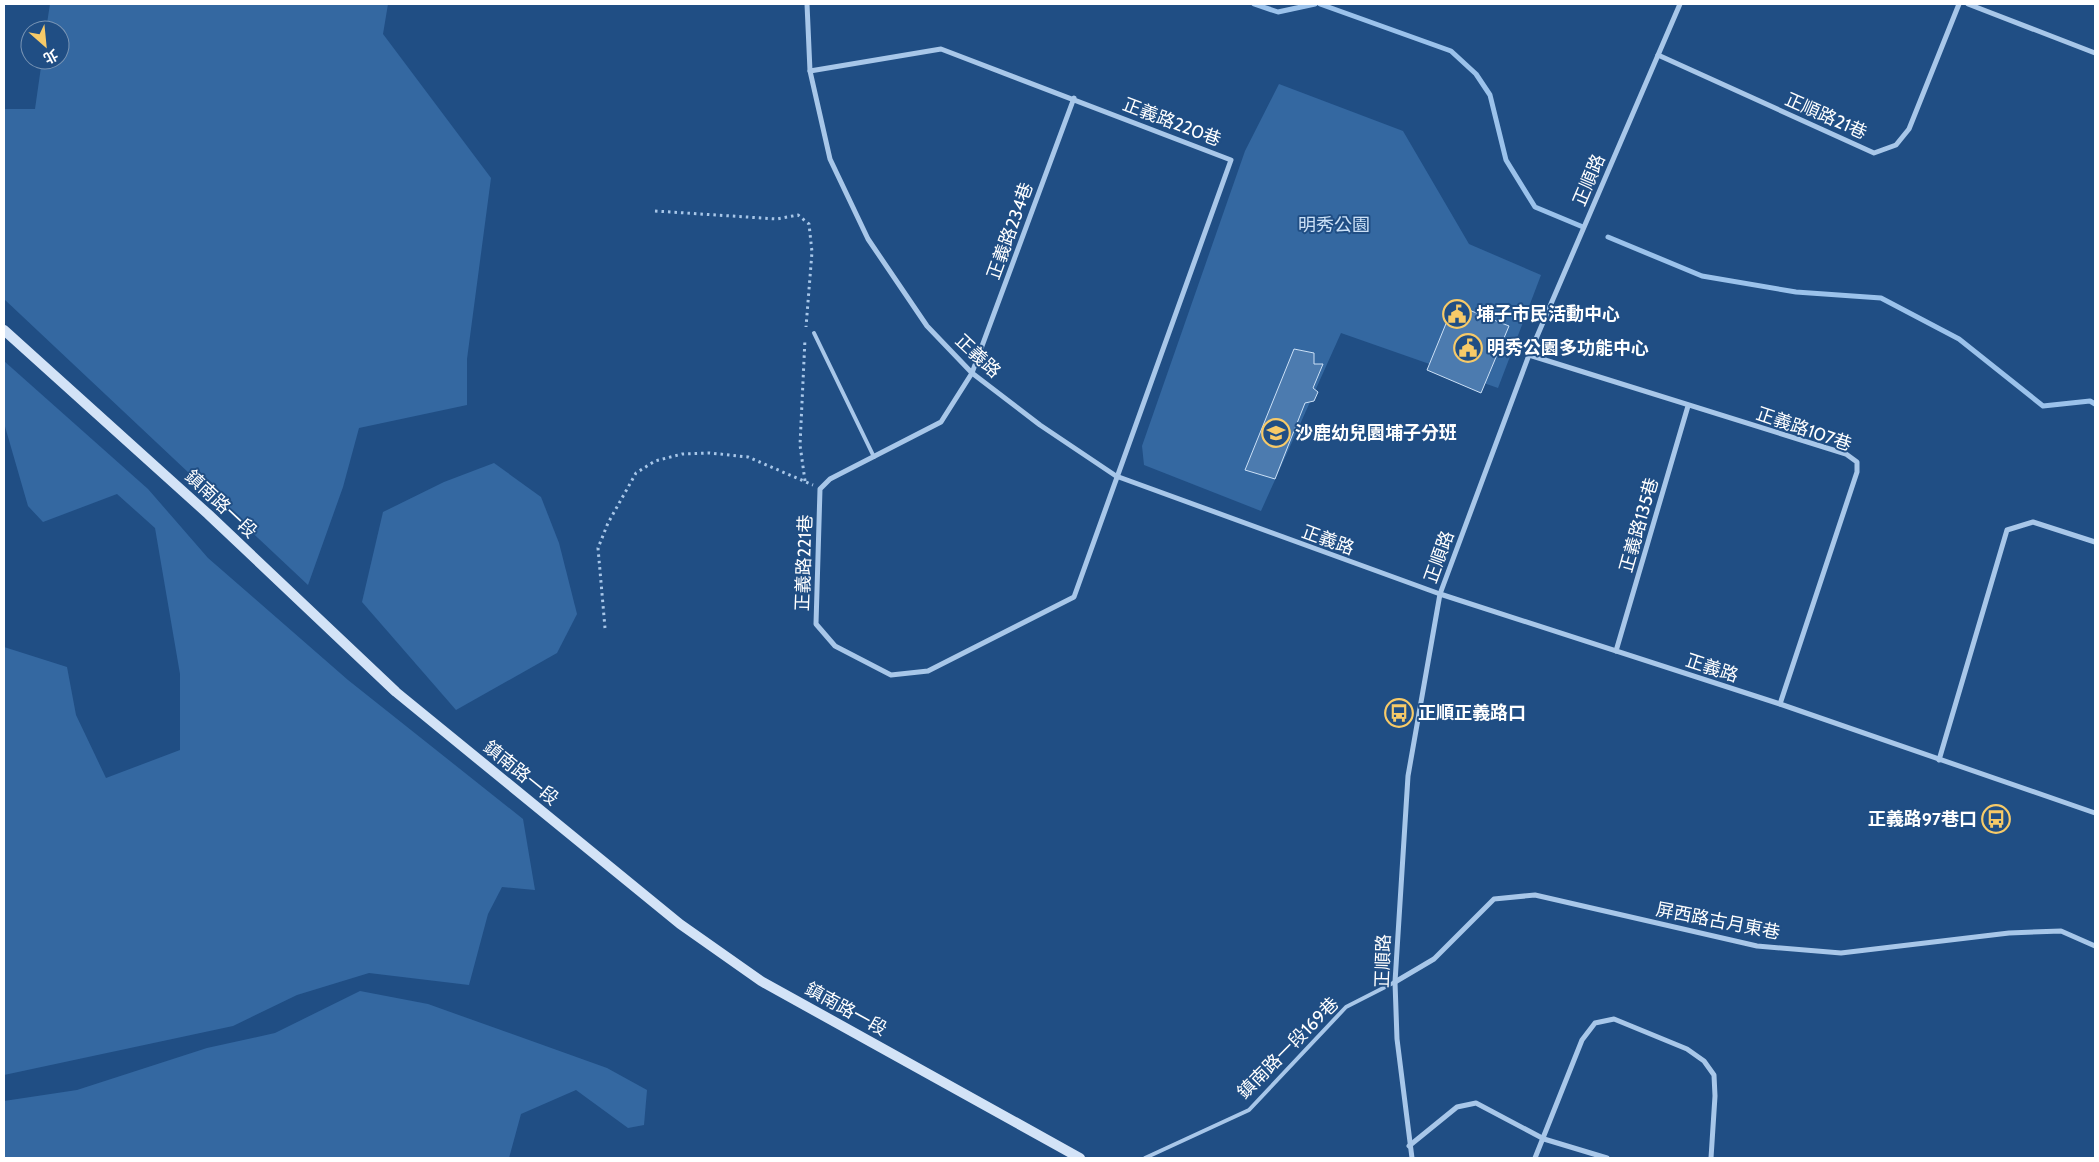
<svg xmlns="http://www.w3.org/2000/svg" width="2099" height="1162" font-family="Cabin,'Noto Sans TC',sans-serif">
  <style>
    .green { fill: #3468a1 }
    .lines { fill: none; stroke-linecap: round; stroke-linejoin: round }
    .stream { stroke: #9bc2eb; stroke-width: 5 }
    .building { fill: #4c7baf; stroke: #cce1f7 }
    .path { stroke: #a8c7e9; stroke-width: 3; stroke-dasharray: 2.5 4; stroke-linecap: butt }
    .lane { stroke: #a8c7e9; stroke-width: 4 }
    .street { stroke: #a8c7e9; stroke-width: 5 }
    .secondary { stroke: #d3e3f7; stroke-width: 10 }
    .labels { text-anchor: middle; stroke-width: 4; stroke-linejoin: round; paint-order: stroke }
    .street-label { font-size: 18px; fill: #fff; stroke: #204e84 }
    .park-label { font-size: 18px; fill: #cce1f7; stroke: #204e84 }
    .poi-label { font-size: 18px; font-weight: bold; fill: #fff; stroke: #204e84; text-anchor: start }
  </style>
  <rect width="100%" height="100%" fill="#204e84"/>
  <g class="green">
    <polygon points="50,4 388,4 383,34 491,178 467,359 467,405 359,428 343,487 308,585 4,299 4,109 35,109 42,60 60,60 60,30 46,30"/>
    <polygon points="1279,84 1403,131 1469,244 1541,275 1498,388 1341,333 1261,511 1144,465 1142,446 1245,151"/>
    <polygon points="4,361 148,489 208,558 348,680 523,819 535,890 502,887 488,914 469,985 369,973 297,995 233,1026 4,1075 4,647 67,667 76,715 106,778 180,750 180,674 155,528 117,494 43,522 28,506 4,423"/>
    <polygon points="494,463 541,497 559,543 577,614 557,653 456,710 362,602 383,512 444,482"/>
    <polygon points="360,991 428,1004 607,1068 647,1090 644,1125 628,1128 576,1090 521,1114 509,1158 4,1158 4,1101 77,1090 207,1048 275,1033"/>
  </g>
  <g class="lines">
    <g class="stream">
      <polyline points="1254,4 1278,12 1315,4"/>
      <polyline points="1320,4 1451,51 1476,74 1490,95 1506,160 1535,207 1583,227"/>
      <polyline points="1608,237 1702,276 1796,292 1881,298 1959,339 2043,406 2090,401 2095,404"/>
    </g>
  </g>
  <g class="building">
    <polygon points="1454,304 1509,326 1481,393 1427,370"/>
    <polygon points="1294,349 1314,353 1314,364 1323,364 1313,388 1318,392 1314,401 1305,403 1275,479 1245,470"/>
  </g>
  <g class="lines">
    <g class="path">
      <polyline points="655,211 777,219 798,215 809,224 812,252 806,327"/>
      <polyline points="805,481 800,445 805,339"/>
      <polyline points="605,628 598,548 608,523 636,473 655,461 682,454 710,453 748,457 813,485"/>
    </g>
    <g class="lane">
      <polyline points="814,333 874,457"/>
      <polyline points="1145,1158 1249,1110 1346,1007 1395,982"/>
    </g>
    <g class="street">
      <polyline points="807,4 810,71 830,159 868,239 927,326 972,373 1040,425 1116,476 1440,594 1780,704 2095,813"/>
      <polyline points="1968,4 2095,53"/>
      <polyline points="1658,55 1874,153 1896,145 1909,129 1959,4"/>
      <polyline points="810,71 941,49 1231,160 1074,597 928,671 891,675 835,646 816,624 820,489 830,479 941,422 972,373 1074,98"/>
      <polyline points="1529,355 1846,454 1857,462 1857,472 1780,704"/>
      <polyline points="1616,651 1688,406"/>
      <polyline points="1939,760 2007,530 2033,522 2095,542"/>
      <polyline points="1395,982 1434,959 1494,899 1535,895 1757,946 1841,953 2009,933 2061,931 2095,946"/>
      <polyline points="1409,1146 1457,1107 1476,1103 1544,1139 1607,1158"/>
      <polyline points="1412,1158 1397,1039 1395,982 1408,776 1440,594 1529,355 1680,4"/>
      <polyline points="1535,1158 1582,1040 1595,1023 1614,1019 1687,1049 1704,1061 1714,1075 1715,1096 1711,1158"/>
    </g>
    <polyline class="secondary" points="4,330 208,514 396,692 680,924 761,981 1080,1158"/>
  </g>
  <defs>
    <symbol id="civic-ring" viewBox="-11 -11 22 22"><circle r="9.5" fill="#204e84" stroke="#f7ca68" stroke-width="1.5"/><path d="M-.6-6.5H3V-4.5H.6V-3L4-1V1h2V6H-6V1h2V-1L-.6-3ZM-1.2 2.5V6h2.4V2.5Z" fill="#f7ca68"/></symbol>
    <symbol id="school-ring" viewBox="-11 -11 22 22"><circle r="9.5" fill="#204e84" stroke="#f7ca68" stroke-width="1.5"/><path d="M0-5L7-2L0 1L-7-2ZM-4 1L0 2.5L4 1V4Q0 6-4 4Z" fill="#f7ca68"/></symbol>
    <symbol id="bus-ring" viewBox="-11 -11 22 22"><circle r="9.5" fill="#204e84" stroke="#f7ca68" stroke-width="1.5"/><path d="M-5-6H5V4H4V6H2V4H-2V6H-4V4H-5ZM-3.5-4V0h7V-4ZM-3.5 1.2v1.5H-2V1.2ZM2 1.2v1.5H3.5V1.2Z" fill="#f7ca68"/></symbol>
  </defs>
  <g fill-rule="evenodd">
    <use href="#civic-ring" x="1441" y="298" width="32" height="32"/>
    <use href="#civic-ring" x="1452" y="332" width="32" height="32"/>
    <use href="#school-ring" x="1260" y="417" width="32" height="32"/>
    <use href="#bus-ring" x="1383" y="697" width="32" height="32"/>
    <use href="#bus-ring" x="1980" y="803" width="32" height="32"/>
  </g>
  <g class="labels">
    <g class="street-label">
      <text transform="translate(1826 116) rotate(24)" y="6">正順路21巷</text>
      <text transform="translate(1172 122) rotate(21)" y="6">正義路220巷</text>
      <text transform="translate(1589 180) rotate(-67)" y="6">正順路</text>
      <text transform="translate(1010 231) rotate(-70)" y="6">正義路234巷</text>
      <text transform="translate(978 356) rotate(43)" y="6">正義路</text>
      <text transform="translate(1804 429) rotate(19)" y="6">正義路107巷</text>
      <text transform="translate(221 504) rotate(43)" y="6">鎮南路一段</text>
      <text transform="translate(1639 525) rotate(-74)" y="6">正義路135巷</text>
      <text transform="translate(1328 540) rotate(20)" y="6">正義路</text>
      <text transform="translate(1439 557) rotate(-70)" y="6">正順路</text>
      <text transform="translate(804 563) rotate(-88)" y="6">正義路221巷</text>
      <text transform="translate(1712 668) rotate(18)" y="6">正義路</text>
      <text transform="translate(521 773) rotate(39)" y="6">鎮南路一段</text>
      <text transform="translate(1718 921) rotate(11)" y="6">屏西路古月東巷</text>
      <text transform="translate(1383 961) rotate(-88)" y="6">正順路</text>
      <text transform="translate(846 1009) rotate(29)" y="6">鎮南路一段</text>
      <text transform="translate(1288 1048) rotate(-45)" y="6">鎮南路一段169巷</text>
    </g>
    <g class="park-label">
      <text x="1334" y="231">明秀公園</text>
    </g>
    <g class="poi-label">
      <text x="1476" y="320">埔子市民活動中心</text>
      <text x="1487" y="354">明秀公園多功能中心</text>
      <text x="1295" y="439">沙鹿幼兒園埔子分班</text>
      <text x="1418" y="719">正順正義路口</text>
      <text x="1977" y="825" text-anchor="end">正義路97巷口</text>
    </g>
  </g>
  <rect width="2099" height="1162" fill="none" stroke="#ffffff" stroke-width="10"/>
  <g transform="translate(45 45) rotate(153)"><circle r="24" fill="#204e84" stroke="#7995b5"/>
  <path d="M0-4L9 19L0 12L-9 19Z" fill="#f7ca68"/>
  <text y="-8" font-size="14" font-weight="bold" text-anchor="middle" fill="#ffffff">北</text>
  </g>
</svg>
